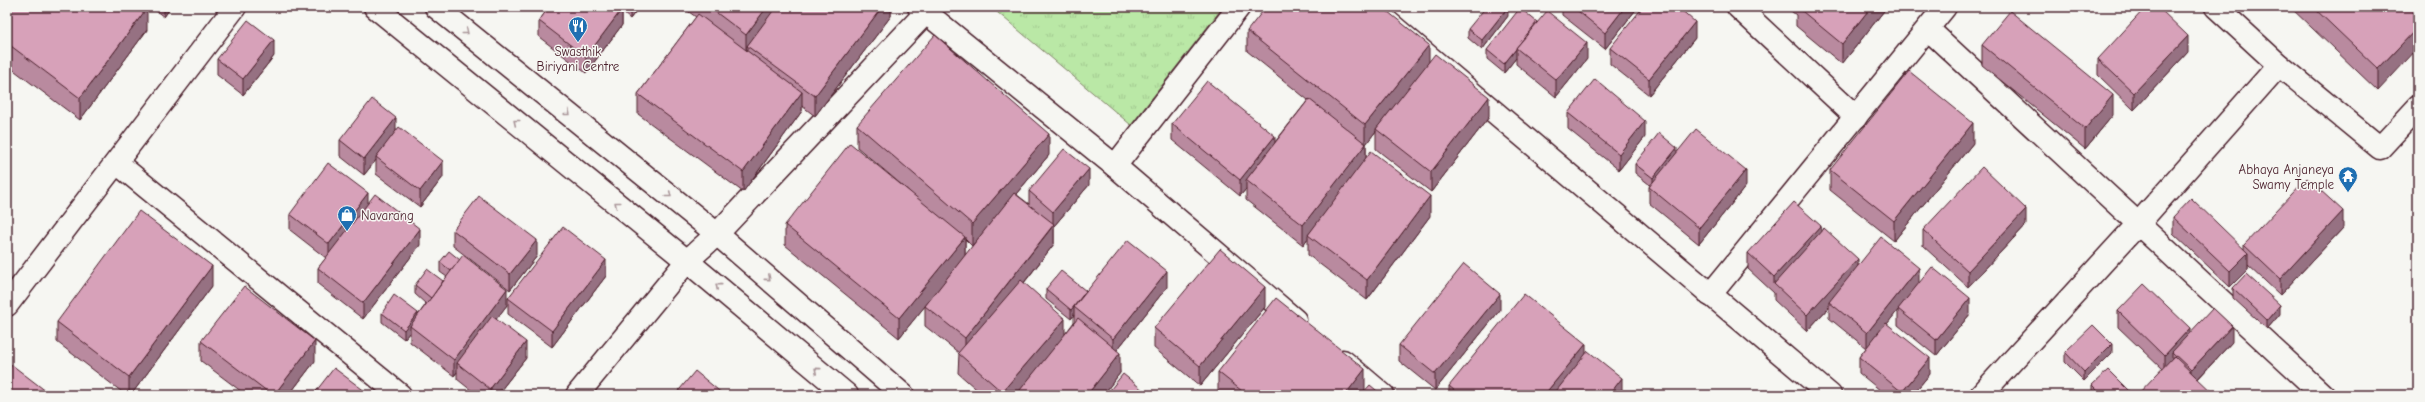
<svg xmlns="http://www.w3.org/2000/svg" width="2425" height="402" font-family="'Comic Neue',sans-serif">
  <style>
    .park { fill: url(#park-tufts); stroke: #828468 }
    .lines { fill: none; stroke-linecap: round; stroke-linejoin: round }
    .street-casing { stroke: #4a1f2b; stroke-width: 25 }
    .secondary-casing { stroke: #4a1f2b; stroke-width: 25 }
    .street { stroke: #f6f6f2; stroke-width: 22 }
    .secondary { stroke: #f6f6f2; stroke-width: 22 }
    .wall { fill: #b98a9f; stroke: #4a1f2b; fill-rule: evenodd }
    .shaded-wall { fill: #967182; stroke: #4a1f2b }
    .building { fill: #d7a1b9; stroke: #4a1f2b }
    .oneway { stroke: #a99598 }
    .labels { text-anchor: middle; stroke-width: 3; stroke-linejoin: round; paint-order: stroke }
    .poi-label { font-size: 13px; fill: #4a1f2b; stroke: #f6f6f2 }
  </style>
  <defs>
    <pattern id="park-tufts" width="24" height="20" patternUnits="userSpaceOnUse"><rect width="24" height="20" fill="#bae8a6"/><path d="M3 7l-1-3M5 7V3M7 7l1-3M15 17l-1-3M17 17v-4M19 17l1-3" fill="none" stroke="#a1c78f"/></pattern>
  </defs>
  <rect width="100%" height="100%" fill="#f6f6f2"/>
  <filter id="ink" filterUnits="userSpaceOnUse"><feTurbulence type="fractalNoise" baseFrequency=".025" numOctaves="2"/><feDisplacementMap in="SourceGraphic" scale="8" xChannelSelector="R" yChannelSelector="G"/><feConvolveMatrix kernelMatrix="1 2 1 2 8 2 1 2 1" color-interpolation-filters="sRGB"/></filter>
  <g filter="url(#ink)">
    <polygon class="park" points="991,7 1223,7 1131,125"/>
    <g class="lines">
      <defs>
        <g id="street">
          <polyline points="919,7 1115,166 1295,320"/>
          <polyline points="1370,7 1830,395"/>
          <polyline points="1738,7 1856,117"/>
          <polyline points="1928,29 2323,395"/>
          <polyline points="2279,65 2380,148 2418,107"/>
          <polyline points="117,163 400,395"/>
          <polyline points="1115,166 1239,7"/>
          <polyline points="1710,295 1945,7"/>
          <polyline points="7,305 235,7"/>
          <polyline points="1343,361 1383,395"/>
          <polyline points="577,395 687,261 717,234 931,7"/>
          <polyline points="1981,395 2138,224 2279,65 2216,7"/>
        </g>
        <g id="secondary">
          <polyline points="375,7 687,261 847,395"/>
          <polyline points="436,7 717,234 903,395"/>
        </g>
      </defs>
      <use href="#street" class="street-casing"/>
      <use href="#secondary" class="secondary-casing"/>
      <use href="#street" class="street"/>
      <use href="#secondary" class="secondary"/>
    </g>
    <g class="wall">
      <polygon points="7,7 147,30 80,120 7,65"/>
      <polygon points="151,7 171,7 164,17"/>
      <polygon points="549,7 639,7 630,19 622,12 622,25 586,73 539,37 539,21"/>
      <polygon points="682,7 891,7 891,16 815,116 802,106 802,111 743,192 638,114 638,94 696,17"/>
      <polygon points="1562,7 1638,7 1605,49 1562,15"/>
      <polygon points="1786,7 1887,7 1842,64 1796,26 1796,15"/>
      <polygon points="2290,7 2418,7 2378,91"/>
      <polygon points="1508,16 1482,50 1468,38 1468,29"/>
      <polygon points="1537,22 1587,59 1556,97 1516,64 1516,58 1504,73 1487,59 1487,50"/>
      <polygon points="1247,31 1429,61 1489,117 1431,192 1376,149 1376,131 1366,144 1366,158 1430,216 1367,300 1308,255 1308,238 1303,245 1246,200 1246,189 1240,196 1172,140 1172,124 1275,142 1308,100 1247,51"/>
      <polygon points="1695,38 1649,95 1610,64 1610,48"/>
      <polygon points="1982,45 2113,115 2085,149 1982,65"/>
      <polygon points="2188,52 2134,110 2098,75 2098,59"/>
      <polygon points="274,56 243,95 217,75 217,59"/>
      <polygon points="1568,113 1645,137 1619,170 1568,129"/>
      <path d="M857,125L1049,155L1016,194L1029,204V191L1089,185L1054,226V244L1024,283L1065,334L1074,322V315L1071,319L1046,299V289L1086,292L1167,287L1117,350L1120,373L1103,395H983L958,373L959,353L925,326V306L945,281L899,338L785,245V225L910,192L857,147ZM988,226L965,256V239L972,246Z"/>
      <polygon points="396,131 443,177 420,207 376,174 376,160 364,175 340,156 340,140"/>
      <polygon points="1973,143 1894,241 1830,190 1830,170"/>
      <polygon points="1677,152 1746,186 1699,244 1649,203 1649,187 1650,185 1635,173 1635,164"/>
      <polygon points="368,203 420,245 363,319 318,284 318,268 326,258 290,230 290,214"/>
      <polygon points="2173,217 2244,249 2244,245 2343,228 2280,295 2248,265 2248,269 2230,287 2173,233"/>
      <polygon points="2026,225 1968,287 1923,246 1923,230"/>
      <polygon points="453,230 537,256 510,290 453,246"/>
      <polygon points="1821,232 1858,265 1919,284 1970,314 1936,356 1898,325 1898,310 1887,324 1930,374 1912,395 1886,395 1859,373 1859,357 1866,348 1829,318 1829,307 1807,331 1774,300 1774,293 1748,269 1748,253"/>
      <polygon points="440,262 507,305 496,319 526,358 497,395 477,395 457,379 457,372 454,376 410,342 410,332 404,339 382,322 382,313 418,315 426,304 415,294 415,285 443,281 447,277 440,272"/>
      <polygon points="606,276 552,347 508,314 508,298"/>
      <polygon points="212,286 131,395 126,395 57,342 57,322"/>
      <polygon points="2233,288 2280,314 2267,329 2233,298"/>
      <polygon points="1265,307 1200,386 1154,348 1154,328"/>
      <polygon points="1500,310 1435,390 1399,361 1399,345"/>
      <polygon points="2118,311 2190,332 2232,342 2198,379 2162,369 2118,327"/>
      <polygon points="201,341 315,361 289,395 246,395 201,361"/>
      <polygon points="2065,352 2112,353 2084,381 2065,362"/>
      <polygon points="1586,354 1622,394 1622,395 1449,395 1449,386"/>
      <polygon points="1218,372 1365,389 1361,395 1222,395 1218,392"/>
      <polygon points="2092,385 2132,395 2093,395 2092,394"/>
    </g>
    <g class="shaded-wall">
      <polygon points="164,7 171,7 164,17"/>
      <polygon points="630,7 639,7 630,19"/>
      <polygon points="767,7 782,7 747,46 747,53 746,55 746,35"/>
      <polygon points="882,7 891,7 891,16 815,116 815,96"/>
      <polygon points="1508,7 1508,16 1482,50 1482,40"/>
      <polygon points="1625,7 1638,7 1605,49 1605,33"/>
      <polygon points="1871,7 1887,7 1842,64 1842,44"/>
      <polygon points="147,8 147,30 80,120 80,98"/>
      <polygon points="622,9 622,25 586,73 586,57"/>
      <polygon points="1695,22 1695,38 1649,95 1649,79"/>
      <polygon points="2418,27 2418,48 2378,91 2378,69"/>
      <polygon points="2188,36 2188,52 2134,110 2134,93"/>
      <polygon points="274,40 274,56 243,95 243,79"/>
      <polygon points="1587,43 1587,59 1556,97 1556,80"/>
      <polygon points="1429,45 1429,65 1376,129 1376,131 1366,144 1366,164 1308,235 1308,238 1303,245 1303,225 1365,145 1365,125"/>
      <polygon points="1516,49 1516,58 1504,73 1504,64"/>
      <polygon points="802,92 802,111 743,192 743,172"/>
      <polygon points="2113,95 2113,115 2085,149 2085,129"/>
      <polygon points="1489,97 1489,117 1431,192 1431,172"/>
      <polygon points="396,118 396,134 376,157 376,160 364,175 364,159"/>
      <polygon points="1645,121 1645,137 1619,170 1619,154"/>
      <polygon points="1973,123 1973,143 1894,241 1894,221"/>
      <polygon points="1049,134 1049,155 972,246 972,224"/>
      <polygon points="1275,136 1275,153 1246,180 1246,189 1240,196 1240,180"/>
      <polygon points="1677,148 1677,158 1653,188 1653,178"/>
      <polygon points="443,161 443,177 420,207 420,191"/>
      <polygon points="1089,169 1089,185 1054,226 1054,244 965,358 965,338 1053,226 1053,212"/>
      <polygon points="1746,170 1746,186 1699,244 1699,228"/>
      <polygon points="368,193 368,209 329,260 329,244"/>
      <polygon points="1430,196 1430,216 1367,300 1367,280"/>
      <polygon points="2026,209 2026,225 1968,287 1968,271"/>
      <polygon points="2343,211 2343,228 2280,295 2280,279"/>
      <polygon points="1821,226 1821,242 1774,284 1774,277"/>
      <polygon points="420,229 420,245 363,319 363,303"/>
      <polygon points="965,237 965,257 899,338 899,318"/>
      <polygon points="537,240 537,256 510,290 510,274"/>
      <polygon points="2248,253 2248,269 2230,287 2230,271"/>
      <polygon points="1858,259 1858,275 1829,302 1829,307 1807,331 1807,315"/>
      <polygon points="606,260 606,276 552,347 552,331"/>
      <polygon points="212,266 212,286 131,395 129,395 129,377"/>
      <polygon points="1919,268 1919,284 1867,349 1867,333"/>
      <polygon points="1167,271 1167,287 1113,355 1113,339"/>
      <polygon points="1265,287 1265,307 1200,386 1200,366"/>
      <polygon points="507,289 507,305 461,366 457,363 457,372 454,376 454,360"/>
      <polygon points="1086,291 1086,300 1074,307 1074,315 1071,319 1071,310"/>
      <polygon points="1500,294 1500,310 1435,390 1435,374"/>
      <polygon points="1970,298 1970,314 1936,356 1936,340"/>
      <polygon points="2280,305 2280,314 2267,329 2267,320"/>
      <polygon points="418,313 418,322 410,326 410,332 404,339 404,330"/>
      <polygon points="1065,319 1065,338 1016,395 1002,395 1002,392"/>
      <polygon points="2232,326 2232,342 2191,386 2191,370"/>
      <polygon points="2190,328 2190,344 2172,352 2172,364 2164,372 2164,356"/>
      <polygon points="315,341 315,361 289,395 274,395"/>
      <polygon points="526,342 526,358 497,395 490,395 490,389"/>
      <polygon points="1586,344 1586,364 1560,395 1544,395"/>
      <polygon points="2112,344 2112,353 2084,381 2084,372"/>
      <polygon points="1120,353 1120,373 1103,395 1087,395"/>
      <polygon points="1930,358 1930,374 1912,395 1902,395 1902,392"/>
      <polygon points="1365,369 1365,389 1361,395 1345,395"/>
      <polygon points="1622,378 1622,394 1609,395"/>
    </g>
    <g class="building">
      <polygon points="7,7 146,7 147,8 80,98 7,43"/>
      <polygon points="549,7 620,7 622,9 586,57 539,21"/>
      <polygon points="709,7 767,7 746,35"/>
      <polygon points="776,7 882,7 815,96 747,46"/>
      <polygon points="1266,7 1382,7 1429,45 1365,125 1247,31"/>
      <polygon points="1486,7 1508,7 1482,40 1468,29"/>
      <polygon points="1573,7 1625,7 1605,33"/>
      <polygon points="1643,7 1678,7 1695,22 1649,79 1610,48"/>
      <polygon points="1797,7 1871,7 1842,44"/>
      <polygon points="2146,7 2158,7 2188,36 2134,93 2098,59"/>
      <polygon points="2313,7 2418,7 2418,27 2378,69"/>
      <polygon points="1520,8 1537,22 1516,48 1516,49 1504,64 1487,50"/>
      <polygon points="1547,11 1587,43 1556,80 1516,48"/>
      <polygon points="2010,11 2113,95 2085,129 1982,45"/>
      <polygon points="698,14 802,92 743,172 638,94"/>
      <polygon points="248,20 274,40 243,79 217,59"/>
      <polygon points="935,35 1049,134 972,224 857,125"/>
      <polygon points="1435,54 1489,97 1431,172 1376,129"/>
      <polygon points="1909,71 1973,123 1894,221 1830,170"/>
      <polygon points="1595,79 1645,121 1619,154 1568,113"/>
      <polygon points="1207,81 1275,136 1240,180 1172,124"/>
      <polygon points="372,99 396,118 364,159 340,140"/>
      <polygon points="1309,99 1366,144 1303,225 1246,180"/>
      <polygon points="399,127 443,161 420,191 376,157"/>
      <polygon points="1696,129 1746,170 1699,228 1649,187"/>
      <polygon points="1659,133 1677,148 1653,178 1635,164"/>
      <polygon points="850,143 965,237 899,318 785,225"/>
      <polygon points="1064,149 1089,169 1053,212 1029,191"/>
      <polygon points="1371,151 1430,196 1367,280 1308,235"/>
      <polygon points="328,163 368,193 329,244 290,214"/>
      <polygon points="1982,167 2026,209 1968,271 1923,230"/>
      <polygon points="2307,178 2343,211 2280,279 2244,245"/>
      <polygon points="1014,193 1054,224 965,338 925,306"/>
      <polygon points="375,194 420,229 363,303 318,268"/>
      <polygon points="479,196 537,240 510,274 453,230"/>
      <polygon points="2191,198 2248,253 2230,271 2173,217"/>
      <polygon points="1794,202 1821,226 1774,277 1748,253"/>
      <polygon points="139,211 212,266 129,377 57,322"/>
      <polygon points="563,227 606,260 552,331 508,298"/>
      <polygon points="1824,228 1858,259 1807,315 1774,284"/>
      <polygon points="1881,237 1919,268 1867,333 1829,302"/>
      <polygon points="1128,240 1167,271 1113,339 1074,307"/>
      <polygon points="1220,249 1265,287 1200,366 1154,328"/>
      <polygon points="449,251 460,260 451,271 440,262"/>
      <polygon points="463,255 507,289 454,360 410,326"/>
      <polygon points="1464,264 1500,294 1435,374 1399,345"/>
      <polygon points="1932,267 1970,298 1936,340 1898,309"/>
      <polygon points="427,269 443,281 431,298 415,285"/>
      <polygon points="1061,271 1086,291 1071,310 1046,289"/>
      <polygon points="2246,274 2280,305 2267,320 2233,288"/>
      <polygon points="1021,280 1065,319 1002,392 958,353"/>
      <polygon points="2144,284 2190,328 2164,356 2118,311"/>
      <polygon points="244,286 315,341 274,395 272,395 201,341"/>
      <polygon points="1524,294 1586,344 1544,395 1460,395 1449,386"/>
      <polygon points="394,295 418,313 404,330 382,313"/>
      <polygon points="1276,298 1365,369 1345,395 1247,395 1218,372"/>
      <polygon points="2213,308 2232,326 2191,370 2172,352"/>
      <polygon points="492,316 526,342 490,389 457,363"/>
      <polygon points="1078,318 1120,353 1087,395 1016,395"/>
      <polygon points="1886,323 1930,358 1902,392 1859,357"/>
      <polygon points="2093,325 2112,344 2084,372 2065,352"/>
      <polygon points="1588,351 1622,378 1609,395 1553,395"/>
      <polygon points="2174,356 2215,395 2137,395"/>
      <polygon points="12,365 51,395 7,395 7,372"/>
      <polygon points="334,368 370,395 313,395"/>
      <polygon points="2108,370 2132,394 2130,395 2102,395 2092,385"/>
      <polygon points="695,371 724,395 675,395"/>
      <polygon points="1123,374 1149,395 1106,395"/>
      <polygon points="1370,385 1382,395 1361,395"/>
      <polygon points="209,392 213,395 207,395"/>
    </g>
    <defs><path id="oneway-chevron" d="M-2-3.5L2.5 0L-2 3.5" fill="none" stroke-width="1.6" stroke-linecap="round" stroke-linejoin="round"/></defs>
    <g class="oneway">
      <use href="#oneway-chevron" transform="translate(466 32) rotate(39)"/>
      <use href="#oneway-chevron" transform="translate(568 113) rotate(39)"/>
      <use href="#oneway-chevron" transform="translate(516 122) rotate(-141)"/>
      <use href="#oneway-chevron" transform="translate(669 195) rotate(39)"/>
      <use href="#oneway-chevron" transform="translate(617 204) rotate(-141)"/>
      <use href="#oneway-chevron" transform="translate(768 278) rotate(41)"/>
      <use href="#oneway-chevron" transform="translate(718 286) rotate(-140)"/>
      <use href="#oneway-chevron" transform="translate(817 370) rotate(-140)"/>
    </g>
  </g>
  <defs>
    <symbol id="restaurant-pin" viewBox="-11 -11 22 30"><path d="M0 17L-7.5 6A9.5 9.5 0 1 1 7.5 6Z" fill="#1f6fb2" stroke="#f6f6f2"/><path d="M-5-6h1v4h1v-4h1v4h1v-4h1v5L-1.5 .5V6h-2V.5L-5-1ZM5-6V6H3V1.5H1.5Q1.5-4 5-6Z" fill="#fff"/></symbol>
    <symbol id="temple-pin" viewBox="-11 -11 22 30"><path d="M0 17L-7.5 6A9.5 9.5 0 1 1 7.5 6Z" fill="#1f6fb2" stroke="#f6f6f2"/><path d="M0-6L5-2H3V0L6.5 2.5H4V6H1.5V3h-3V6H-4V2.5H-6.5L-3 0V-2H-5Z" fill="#fff"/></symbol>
    <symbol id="shop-pin" viewBox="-11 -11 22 30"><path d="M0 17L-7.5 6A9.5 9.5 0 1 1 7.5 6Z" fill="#1f6fb2" stroke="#f6f6f2"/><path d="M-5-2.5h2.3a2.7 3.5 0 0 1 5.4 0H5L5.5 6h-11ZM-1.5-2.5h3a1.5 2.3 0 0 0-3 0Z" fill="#fff"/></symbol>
  </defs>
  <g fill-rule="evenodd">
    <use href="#restaurant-pin" x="567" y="15" width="22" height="30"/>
    <use href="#temple-pin" x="2337" y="165" width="22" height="30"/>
    <use href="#shop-pin" x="336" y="204" width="22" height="30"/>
  </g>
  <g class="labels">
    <g class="poi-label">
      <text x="578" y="56">Swasthik<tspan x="578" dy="15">Biriyani Centre</tspan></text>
      <text x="2334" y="174" text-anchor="end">Abhaya Anjaneya<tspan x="2334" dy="15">Swamy Temple</tspan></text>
      <text x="361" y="220" text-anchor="start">Navarang</text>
    </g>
  </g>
  <rect width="2425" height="402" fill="none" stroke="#f6f6f2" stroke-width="24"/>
  <rect x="12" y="12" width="2401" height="378" fill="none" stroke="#4a1f2b" stroke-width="1.5" filter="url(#ink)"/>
</svg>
